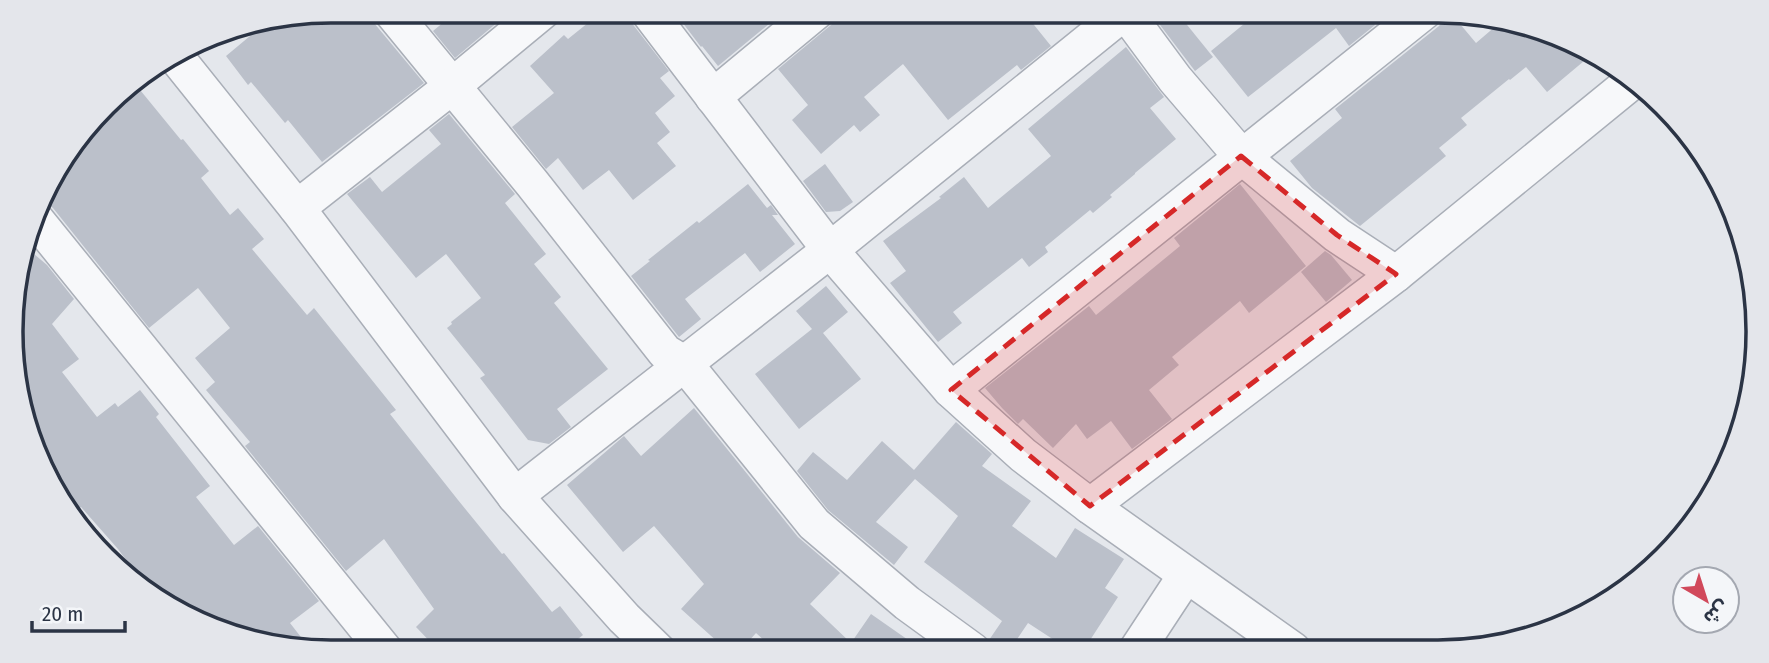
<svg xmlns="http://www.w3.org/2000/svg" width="1769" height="663" font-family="'Fira Sans Condensed','Noto Sans Arabic',sans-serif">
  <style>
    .building { fill: #bbc0ca }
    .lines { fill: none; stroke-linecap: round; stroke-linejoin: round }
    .minor-casing { stroke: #a9aeb7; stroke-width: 38 }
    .minor { stroke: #f7f8fa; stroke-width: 35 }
    .marked { fill: #d62828; fill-opacity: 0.2; stroke: #d62828; stroke-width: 5; stroke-dasharray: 14 9; stroke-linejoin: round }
    .rim { fill: none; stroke: #2b3445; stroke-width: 3.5 }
  </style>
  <rect width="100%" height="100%" fill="#e4e7ec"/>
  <g class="building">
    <polygon points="332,10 367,10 374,23 424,83 322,162 288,120 285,123 251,82 248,85 226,56 250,36 242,25"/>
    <polygon points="437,10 512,10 455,58 433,31 445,21"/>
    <polygon points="604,10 627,10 631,22 669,71 660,78 675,96 655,113 670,132 657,143 676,166 633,200 609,170 583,190 558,158 546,169 512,127 554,93 530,66 564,35 568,39"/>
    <polygon points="673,10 786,10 718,66 702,46 701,47"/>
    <polygon points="838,10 1022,10 1051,46 1021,70 1017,65 948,120 903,64 864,97 880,115 860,132 854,125 821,154 792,120 808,105 778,69 831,25 837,18"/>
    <polygon points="1171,10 1175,10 1213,57 1195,71 1157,21"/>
    <polygon points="1261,10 1364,10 1375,25 1349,46 1336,28 1248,97 1211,51"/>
    <polygon points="1450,12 1476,43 1504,19 1521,22 1590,56 1547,92 1526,67 1510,80 1509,79 1461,118 1467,125 1439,148 1446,156 1360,226 1312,188 1290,161 1342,118 1335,109 1439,26"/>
    <polygon points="1126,47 1164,97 1150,108 1176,139 1135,173 1135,174 1110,195 1112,197 1093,213 1090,210 1045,247 1048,252 1029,267 1022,258 953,312 962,323 938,342 890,283 906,271 883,241 941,198 939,197 964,177 988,208 1051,156 1028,129"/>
    <polygon points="136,85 181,140 183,139 209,171 201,178 230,215 238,208 264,239 252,249 307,315 314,308 396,410 390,414 458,500 502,554 504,553 552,612 560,606 583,635 578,639 590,652 440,652 416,627 434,609 384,539 346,571 245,446 250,442 206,390 215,382 195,358 230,328 198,288 149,328 53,208 43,201 53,171 101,113"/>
    <polygon points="449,114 515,194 505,203 546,254 534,264 561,297 554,303 608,369 557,409 571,427 549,444 528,440 480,378 485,375 447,328 452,324 451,322 481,298 446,254 416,278 347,194 370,177 382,192 441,144 429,130"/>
    <polygon points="825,164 853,202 840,211 826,212 803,181"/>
    <polygon points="748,184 767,208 771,205 778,215 772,215 795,244 760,272 745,253 685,299 701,319 679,337 631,276 650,261 648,260 697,221 699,223"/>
    <polygon points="1240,184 1306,266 1249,313 1240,301 1172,357 1179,365 1149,390 1172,419 1132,449 1111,421 1087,439 1076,424 1053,448 1023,419 1018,424 1002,408 985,388 1089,306 1096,315 1180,246 1174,238"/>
    <polygon points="27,248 47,265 74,299 52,324 79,359 62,372 97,417 115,403 118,407 140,390 159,414 156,417 210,486 196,497 234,545 258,526 319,601 290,623 311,650 248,641 151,594 118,549 81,507 72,514 61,501 17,395 13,289"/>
    <polygon points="1325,251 1331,255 1352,280 1326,302 1301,272"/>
    <polygon points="826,286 848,312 823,333 861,379 799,429 755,374 812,329 796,311"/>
    <polygon points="694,408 798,537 840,573 810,604 851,643 871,614 924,651 776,651 756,633 739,652 729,652 681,609 704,584 654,526 623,552 567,485 624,436 641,456"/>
    <polygon points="956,422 992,454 982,466 1031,501 1012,526 1056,558 1075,528 1124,559 1105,588 1118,597 1083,651 1071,651 1028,623 1009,651 993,651 992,643 989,640 1002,621 924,562 958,516 915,479 876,522 908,547 894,565 828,510 797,471 813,452 847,480 882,441 914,470"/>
  </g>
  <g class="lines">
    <defs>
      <g id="minor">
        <polyline points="390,10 532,183 665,352 685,364 814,524 907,603 973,651"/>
        <polyline points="647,10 830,250 951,390 1023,455 1090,506 1293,650"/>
        <polyline points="1124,10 1175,79 1241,156 1337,235 1396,274"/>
        <polyline points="176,57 297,208 515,496 624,618 659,652"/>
        <polyline points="713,97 818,10"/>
        <polyline points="297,208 451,87 544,10"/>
        <polyline points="37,221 386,652"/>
        <polyline points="951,390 1426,10"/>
        <polyline points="515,496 830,250 1127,10"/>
        <polyline points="1090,506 1396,274 1635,79"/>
        <polyline points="1136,651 1186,575"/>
      </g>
    </defs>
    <use href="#minor" class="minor-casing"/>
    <use href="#minor" class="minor"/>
  </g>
  <path class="marked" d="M1241,156L1337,235L1396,274L1090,506L951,390Z"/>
  <path d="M0 0H1769V663H0ZM331 23H1438A308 308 0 0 1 1746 331V332A308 308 0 0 1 1438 640H331A308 308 0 0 1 23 332V331A308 308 0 0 1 331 23Z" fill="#e4e6eb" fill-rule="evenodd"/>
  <path class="rim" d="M331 23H1438A308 308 0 0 1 1746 331V332A308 308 0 0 1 1438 640H331A308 308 0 0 1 23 332V331A308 308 0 0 1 331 23Z"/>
  <g transform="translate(1706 600) rotate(141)"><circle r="33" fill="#f4f6f9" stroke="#a4a8b1" stroke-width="2"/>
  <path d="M0-5L12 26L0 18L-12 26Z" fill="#d1495b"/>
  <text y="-10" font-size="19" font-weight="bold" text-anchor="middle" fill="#2b3445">ش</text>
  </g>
  <path d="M32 621v10h93v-10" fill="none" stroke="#2b3445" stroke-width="3.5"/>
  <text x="42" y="621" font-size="21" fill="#2b3445" stroke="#f4f6f9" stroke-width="5" paint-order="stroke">20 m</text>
</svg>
